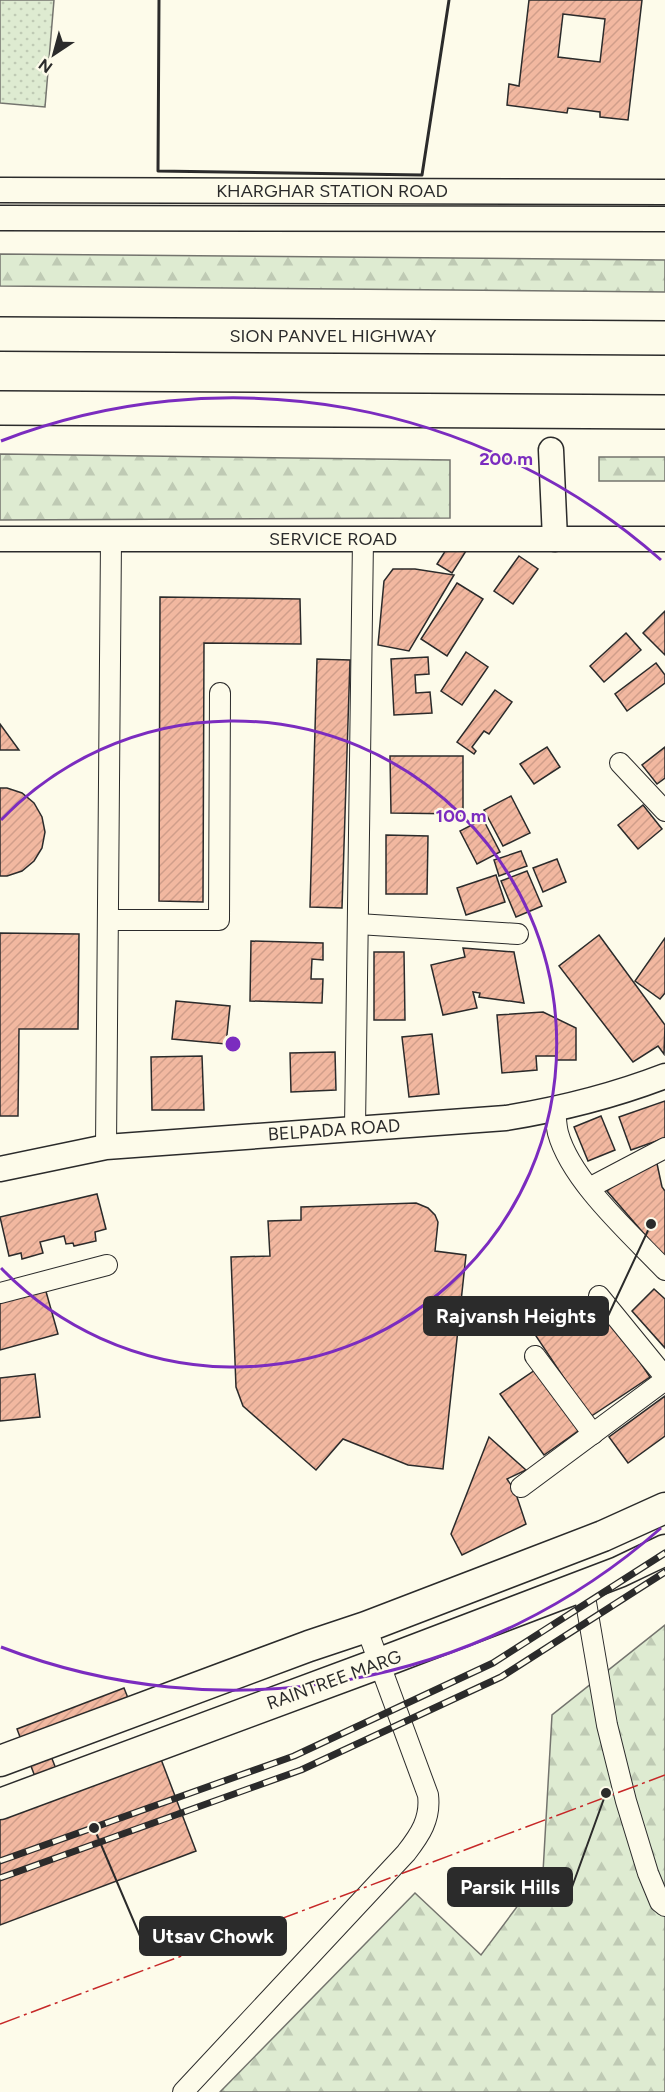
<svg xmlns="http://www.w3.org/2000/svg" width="665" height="2092" font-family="Figtree,sans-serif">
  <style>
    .grass { fill: url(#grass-dots); stroke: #74746e; stroke-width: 1.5 }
    .forest { fill: url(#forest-firs); stroke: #74746e; stroke-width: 1.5 }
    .building { fill: url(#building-hatch); stroke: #2b2b2b; stroke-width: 1.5; fill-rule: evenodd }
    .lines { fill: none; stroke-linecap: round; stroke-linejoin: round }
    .minor-casing { stroke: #2b2b2b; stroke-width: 22 }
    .tertiary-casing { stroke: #2b2b2b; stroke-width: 27 }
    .primary-casing { stroke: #2b2b2b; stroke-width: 33 }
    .motorway-casing { stroke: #2b2b2b; stroke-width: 36 }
    .minor { stroke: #fdfbea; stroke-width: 20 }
    .tertiary { stroke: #fdfbea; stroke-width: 24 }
    .primary { stroke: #fdfbea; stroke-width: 30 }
    .motorway { stroke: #fdfbea; stroke-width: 33 }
    .rail-casing { stroke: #2b2b2b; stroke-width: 7 }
    .rail { stroke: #fdfbea; stroke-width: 4.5; stroke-dasharray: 14; stroke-linecap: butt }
    .wall { stroke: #2b2b2b; stroke-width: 3 }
    .power { stroke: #c62828; stroke-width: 1.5; stroke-dasharray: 21 4.5 3 4.5; stroke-linecap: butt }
    .ring { fill: none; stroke: #7b2cbf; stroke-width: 3 }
    .labels { text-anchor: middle; stroke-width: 4.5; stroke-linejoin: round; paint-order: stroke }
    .street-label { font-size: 18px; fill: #2b2b2b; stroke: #fdfbea }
    .centre { fill: #7b2cbf; stroke: #fdfbea; stroke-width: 3 }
    .ring-label { font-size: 18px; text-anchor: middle; font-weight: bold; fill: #7b2cbf; stroke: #fdfbea; stroke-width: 4.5; stroke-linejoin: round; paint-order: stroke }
    .leader { fill: none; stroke: #2b2b2b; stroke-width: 2 }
    .callout-dot { fill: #2b2b2b; stroke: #fdfbea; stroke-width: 2 }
    .callout { fill: #2b2b2b; stroke: #2b2b2b; stroke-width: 2 }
    .callout-label { font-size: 20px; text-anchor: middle; font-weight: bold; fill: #fff }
  </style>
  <defs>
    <pattern id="grass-dots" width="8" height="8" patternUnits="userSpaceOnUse" patternTransform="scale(1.5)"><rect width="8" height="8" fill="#deebd1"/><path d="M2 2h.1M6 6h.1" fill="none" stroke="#bfcab4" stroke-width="1.8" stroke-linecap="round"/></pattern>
    <pattern id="forest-firs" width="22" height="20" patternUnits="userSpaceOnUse" patternTransform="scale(1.5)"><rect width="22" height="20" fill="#deebd1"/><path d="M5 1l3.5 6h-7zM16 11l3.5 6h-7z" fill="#bfcab4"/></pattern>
    <pattern id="building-hatch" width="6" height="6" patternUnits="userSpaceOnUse" patternTransform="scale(1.5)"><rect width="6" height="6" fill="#f2b8a0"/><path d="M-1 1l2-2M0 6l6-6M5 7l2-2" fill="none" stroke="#d09e8a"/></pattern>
  </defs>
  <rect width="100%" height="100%" fill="#fdfbea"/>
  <polygon class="grass" points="0,0 54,0 45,107 0,103"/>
  <g class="forest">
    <polygon points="0,254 665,260 665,292 0,286"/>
    <polygon points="0,454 450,460 450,518 0,520"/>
    <rect x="599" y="457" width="66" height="24"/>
    <polygon points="665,1625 665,2092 220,2092 415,1893 481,1955 543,1872 552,1715"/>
  </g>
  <g class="building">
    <path d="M529,0H642L628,120L600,117V112L568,108L567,113L507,105L509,84L519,86ZM563,14L605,19L600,62L558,57Z"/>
    <polygon points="451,542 466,551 452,573 437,564"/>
    <polygon points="519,556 538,569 513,604 494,591"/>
    <polygon points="393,569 415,569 454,575 409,651 378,645 384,581"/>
    <polygon points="457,583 483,599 447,656 421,639"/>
    <polygon points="160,597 300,599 301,644 204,643 203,902 159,901"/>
    <polygon points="665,611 665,655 643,633"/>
    <polygon points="626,633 641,650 604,682 590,666"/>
    <polygon points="466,652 488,667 462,705 441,691"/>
    <polygon points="428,657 429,674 415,675 416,693 430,692 432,713 394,715 391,659"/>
    <polygon points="317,659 350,660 342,908 310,907"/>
    <polygon points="656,663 665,675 665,683 627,711 615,694"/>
    <polygon points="495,690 512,702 489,734 484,731 472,747 476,751 474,754 457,742"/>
    <polygon points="0,724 19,750 0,750"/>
    <polygon points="547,747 560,767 534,784 520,764"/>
    <polygon points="665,747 665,778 657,784 642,765"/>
    <polygon points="390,756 463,756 463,814 391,813"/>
    <polygon points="0,788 7,788 22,793 34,803 42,817 45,832 42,848 34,861 22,871 7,876 0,876"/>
    <polygon points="511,796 530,833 503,846 484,810"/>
    <polygon points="643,805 662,829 638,849 618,825"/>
    <polygon points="483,819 500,852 477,864 460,831"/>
    <polygon points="386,835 428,836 427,894 386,894"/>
    <polygon points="521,851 527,866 499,876 494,860"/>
    <polygon points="557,859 566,882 543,892 533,868"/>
    <polygon points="527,871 542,906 516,917 501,881"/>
    <polygon points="496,875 505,902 466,915 457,888"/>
    <polygon points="0,933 79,934 78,1029 19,1029 18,1116 0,1116"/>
    <polygon points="599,935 665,1025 664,1054 658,1046 633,1062 559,966"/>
    <polygon points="665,938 665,993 660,999 635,981"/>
    <polygon points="251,941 323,943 323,960 312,959 311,979 323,979 322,1003 250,1001"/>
    <polygon points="463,948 514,952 524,1003 479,997 480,993 473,992 477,1008 443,1015 431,965 465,957"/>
    <polygon points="374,952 404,952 405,1020 374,1020"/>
    <polygon points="176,1001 230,1006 226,1044 172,1039"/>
    <polygon points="543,1012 576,1028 576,1060 556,1060 556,1056 536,1056 537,1070 502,1073 497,1015"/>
    <polygon points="432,1034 439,1094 409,1097 402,1037"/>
    <polygon points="335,1052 336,1090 291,1092 290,1053"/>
    <polygon points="202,1056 204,1110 152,1110 151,1057"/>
    <polygon points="665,1101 665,1138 631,1150 619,1117"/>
    <polygon points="601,1116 615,1150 588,1161 574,1127"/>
    <polygon points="656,1159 662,1187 665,1191 665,1258 607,1191 637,1165"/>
    <polygon points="97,1194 106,1229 95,1232 96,1241 74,1246 73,1243 66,1244 64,1236 40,1242 43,1253 22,1259 21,1253 9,1256 0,1217"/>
    <polygon points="416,1203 428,1208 435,1215 438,1222 435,1251 466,1255 443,1469 408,1465 343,1439 316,1470 243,1406 236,1387 231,1257 270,1256 268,1221 301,1220 301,1207"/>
    <polygon points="45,1288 58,1334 0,1350 0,1301"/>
    <polygon points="654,1289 665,1299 665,1348 632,1311"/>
    <polygon points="596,1296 650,1377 590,1417 536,1336"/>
    <polygon points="538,1368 581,1429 544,1455 500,1394"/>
    <polygon points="35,1374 40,1417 0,1421 0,1378"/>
    <polygon points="665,1396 665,1436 628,1463 609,1437"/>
    <polygon points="489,1437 526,1470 507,1479 515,1491 526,1524 462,1555 451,1534"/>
    <polygon points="124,1688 130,1703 43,1736 64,1789 159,1754 196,1851 0,1925 0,1805 40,1790 17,1729"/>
  </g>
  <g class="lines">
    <defs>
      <g id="minor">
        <polyline points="620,763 665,811"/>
        <polyline points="108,920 219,920 220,693"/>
        <polyline points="358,924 518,934"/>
        <path d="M555,1110C556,1117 556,1125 558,1133C571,1181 631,1234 665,1270"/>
        <polyline points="355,1128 363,539"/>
        <polyline points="106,1147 111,539"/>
        <polyline points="589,1188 665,1148"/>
        <polyline points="0,1293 107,1265"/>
        <polyline points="599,1296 665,1377"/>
        <polyline points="535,1356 593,1434"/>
        <polyline points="521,1487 665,1380"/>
        <polyline points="583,1585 607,1725 626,1801 648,1873 660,1902 665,1906"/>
        <path d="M183,2092L406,1853C420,1835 431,1819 428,1795L366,1627"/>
      </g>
      <g id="tertiary">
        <polyline points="0,190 665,192"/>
        <polyline points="0,218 665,219"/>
        <polyline points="551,450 555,539"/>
        <polyline points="0,539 665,539"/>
        <path d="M0,1169L106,1147L506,1118C561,1109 613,1096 665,1076"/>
      </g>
      <g id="primary">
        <polyline points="0,1761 309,1646 366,1627 603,1536 665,1508"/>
        <polyline points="0,1804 380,1663 619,1572 665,1550"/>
      </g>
      <g id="motorway">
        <polyline points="0,334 665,338"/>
        <polyline points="0,408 665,412"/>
      </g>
    </defs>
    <use href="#minor" class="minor-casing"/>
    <use href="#tertiary" class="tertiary-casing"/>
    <use href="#primary" class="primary-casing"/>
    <use href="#motorway" class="motorway-casing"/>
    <use href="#minor" class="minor"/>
    <use href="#tertiary" class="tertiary"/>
    <use href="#primary" class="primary"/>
    <use href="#motorway" class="motorway"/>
    <defs>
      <g id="rail">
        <polyline points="0,1861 294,1756 493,1663 665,1553"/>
        <polyline points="0,1878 301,1770 501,1677 665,1572"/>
      </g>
    </defs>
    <use href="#rail" class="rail-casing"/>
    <use href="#rail" class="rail"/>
    <polyline class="wall" points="159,0 158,171 422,175 449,0"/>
    <polyline class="power" points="0,2024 665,1775"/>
  </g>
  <g class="ring">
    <path d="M1 820A323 323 0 1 1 1 1268"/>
    <path d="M661 1528A646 646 0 0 1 1 1647M1 441A646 646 0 0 1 661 560"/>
  </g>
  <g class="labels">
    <g class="street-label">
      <text x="332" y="197">KHARGHAR STATION ROAD</text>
      <text x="333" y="342">SION PANVEL HIGHWAY</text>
      <text x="333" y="545">SERVICE ROAD</text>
      <text transform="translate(334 1130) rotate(-4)" y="6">BELPADA ROAD</text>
      <text transform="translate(334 1680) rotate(-20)" y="6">RAINTREE MARG</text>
    </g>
  </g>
  <circle cx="233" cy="1044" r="9" class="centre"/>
  <g class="ring-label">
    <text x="506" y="465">200 m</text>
    <text x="461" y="822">100 m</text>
  </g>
  <path class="leader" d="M651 1224L608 1316M606 1793L572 1887M94 1828L140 1936"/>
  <g class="callout-dot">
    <circle cx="651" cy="1224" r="6"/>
    <circle cx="606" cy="1793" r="6"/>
    <circle cx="94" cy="1828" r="6"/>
  </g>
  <g class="callout">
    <rect x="424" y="1297" width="184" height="38" rx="6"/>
    <rect x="448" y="1868" width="124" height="38" rx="6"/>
    <rect x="140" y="1917" width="146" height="38" rx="6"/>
  </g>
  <g class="callout-label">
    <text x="516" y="1323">Rajvansh Heights</text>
    <text x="510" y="1894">Parsik Hills</text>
    <text x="213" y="1943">Utsav Chowk</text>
  </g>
  <g transform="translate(54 54) rotate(216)" stroke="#fdfbea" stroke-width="4.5" paint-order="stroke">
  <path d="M0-4.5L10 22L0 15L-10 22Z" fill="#2b2b2b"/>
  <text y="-9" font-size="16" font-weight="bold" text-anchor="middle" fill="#2b2b2b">N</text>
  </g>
</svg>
